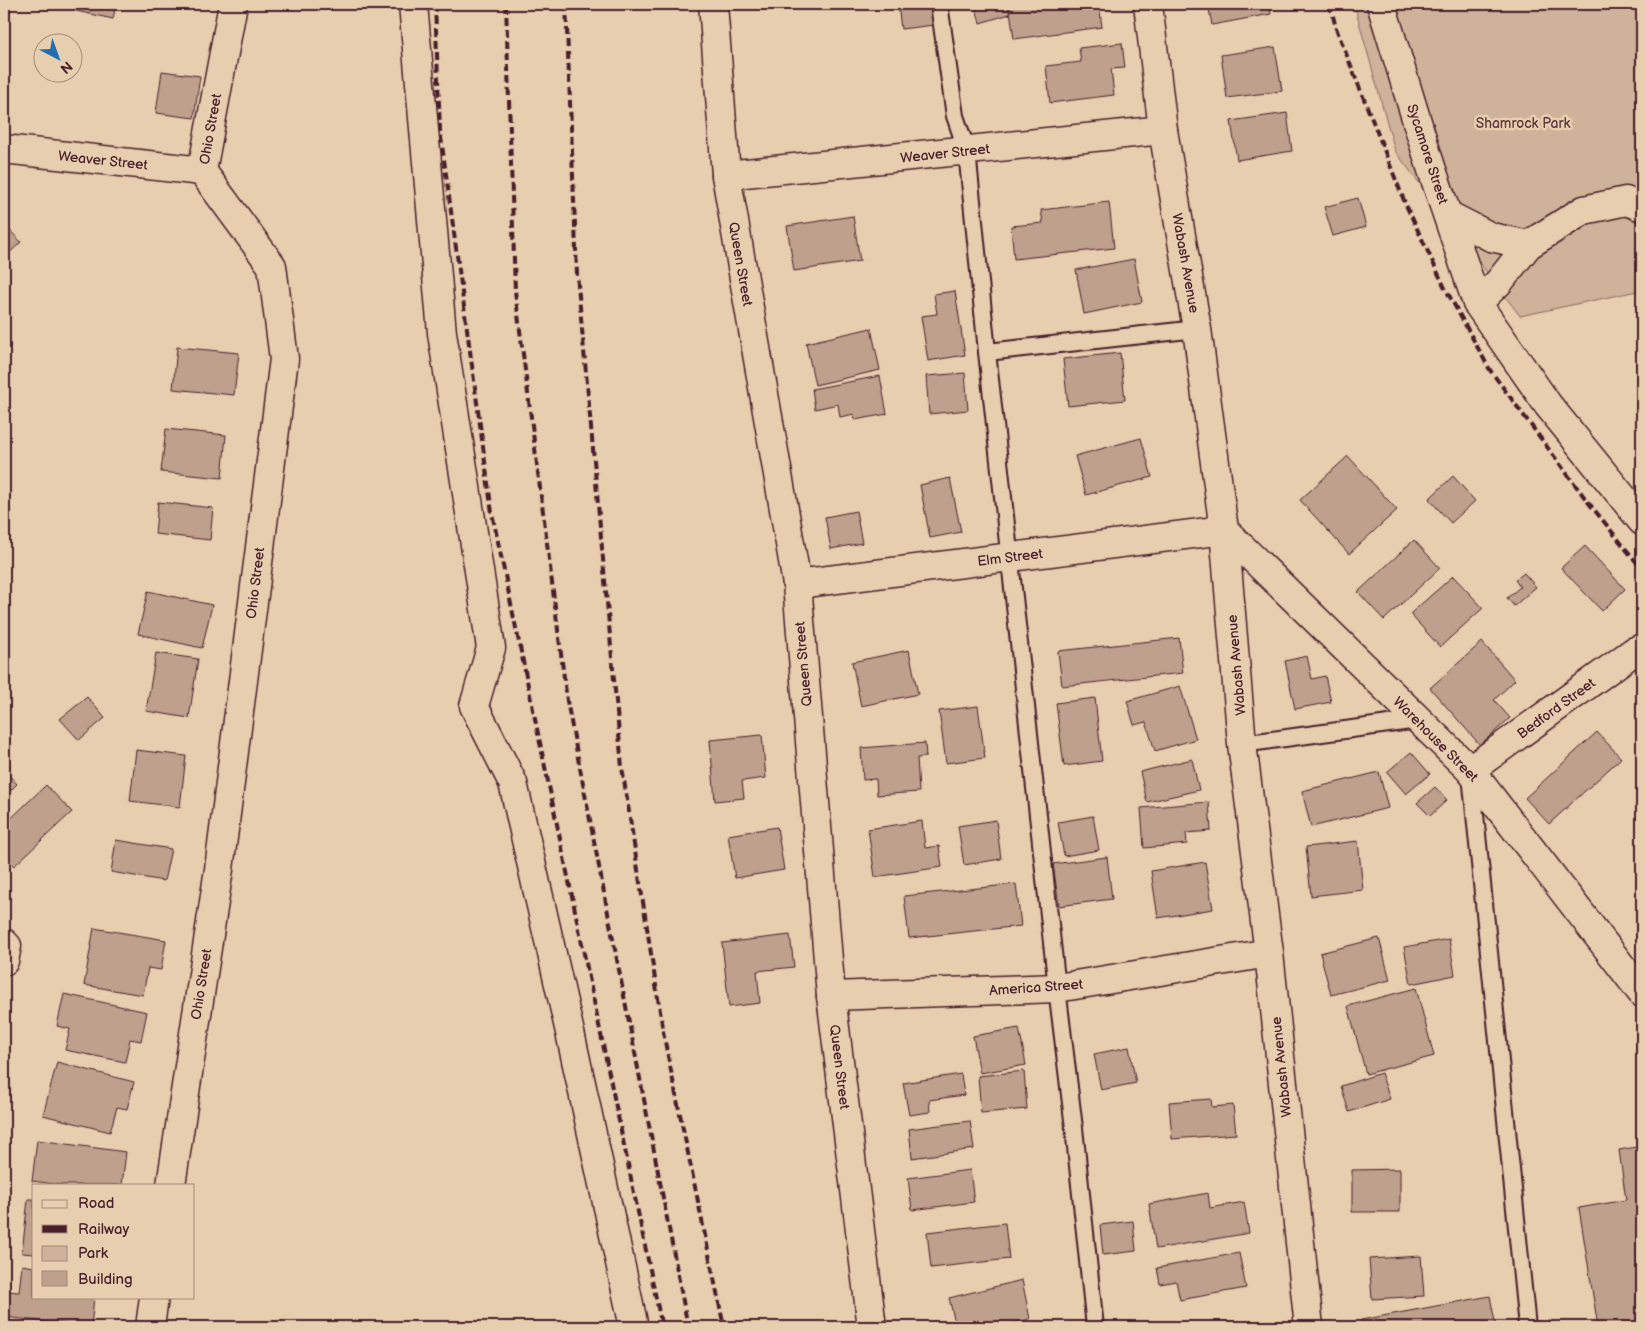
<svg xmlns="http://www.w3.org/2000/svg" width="1646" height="1331" font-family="'Balsamiq Sans',sans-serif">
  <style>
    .green { fill: #ceb299; stroke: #8c6862 }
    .building { fill: #bea08d; stroke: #4a1f2b }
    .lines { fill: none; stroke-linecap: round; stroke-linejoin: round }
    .service-casing { stroke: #4a1f2b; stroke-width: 20 }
    .minor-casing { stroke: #4a1f2b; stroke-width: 31 }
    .service { stroke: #e7ceaf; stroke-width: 16 }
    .minor { stroke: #e7ceaf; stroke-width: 28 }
    .rail { stroke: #4a1f2b; stroke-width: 4; stroke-dasharray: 8 4; stroke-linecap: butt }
    .labels { text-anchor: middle; stroke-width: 5; stroke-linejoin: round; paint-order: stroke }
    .park-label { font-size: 14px; fill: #5e353c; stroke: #e7ceaf }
    .street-label { font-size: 14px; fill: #4a1f2b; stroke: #e7ceaf }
  </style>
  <rect width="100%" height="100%" fill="#e7ceaf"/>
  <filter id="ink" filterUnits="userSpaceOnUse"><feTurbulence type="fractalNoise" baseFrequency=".02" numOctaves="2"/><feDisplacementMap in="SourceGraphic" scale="10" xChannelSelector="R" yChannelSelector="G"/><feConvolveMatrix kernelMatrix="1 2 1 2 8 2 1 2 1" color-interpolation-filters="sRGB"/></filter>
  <g filter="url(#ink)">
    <polygon class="green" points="1354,4 1642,4 1642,290 1520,316 1395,151"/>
    <g class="building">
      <polygon points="78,4 116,4 113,19 76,11"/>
      <polygon points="898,4 931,4 934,25 901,29"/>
      <polygon points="975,4 1007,4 1010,14 980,23"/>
      <polygon points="1009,4 1064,4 1065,8 1099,4 1102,27 1014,39"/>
      <polygon points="1208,4 1269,4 1271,14 1212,25"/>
      <polygon points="1122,43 1125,68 1111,69 1114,95 1050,103 1046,66 1081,62 1079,48"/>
      <polygon points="1275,47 1282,91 1227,98 1221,55"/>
      <polygon points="162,71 200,76 194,118 156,113"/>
      <polygon points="1287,113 1292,151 1237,160 1231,121"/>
      <polygon points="1358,198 1366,227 1333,236 1324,207"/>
      <polygon points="1109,202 1114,248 1014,259 1011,226 1043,223 1041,210"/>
      <polygon points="853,216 860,261 794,271 787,226"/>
      <polygon points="4,224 21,242 4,258"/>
      <polygon points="1134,259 1142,302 1084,314 1076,270"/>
      <polygon points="955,291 965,355 928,361 921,316 937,314 934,294"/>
      <polygon points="871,328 880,370 815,385 806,343"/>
      <polygon points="177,347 239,353 234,395 173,389"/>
      <polygon points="1120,353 1125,400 1068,406 1063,359"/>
      <polygon points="965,373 968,410 929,414 926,376"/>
      <polygon points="880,376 887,414 855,420 854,414 840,417 838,404 815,409 812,389"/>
      <polygon points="166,429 226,435 222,478 161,472"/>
      <polygon points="1141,438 1152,477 1086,495 1075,456"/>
      <polygon points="1348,456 1397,510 1349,554 1300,500"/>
      <polygon points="1453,476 1475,501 1451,523 1429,499"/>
      <polygon points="950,478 961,532 930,538 920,485"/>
      <polygon points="158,502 213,508 210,540 155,534"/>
      <polygon points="856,511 862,543 831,549 825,517"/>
      <polygon points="1414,540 1440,568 1384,620 1358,592"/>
      <polygon points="1585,546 1625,589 1602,611 1561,568"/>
      <polygon points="1524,573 1536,587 1514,606 1507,598 1520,587 1515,580"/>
      <polygon points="1453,576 1483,608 1440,647 1410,614"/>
      <polygon points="148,591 212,605 202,648 138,634"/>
      <polygon points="1179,638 1183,673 1062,686 1058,651"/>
      <polygon points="1482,642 1515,680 1494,700 1510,718 1480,745 1430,688"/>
      <polygon points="909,650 918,694 861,706 852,662"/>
      <polygon points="156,653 198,659 189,718 146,711"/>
      <polygon points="1307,656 1312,679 1325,676 1331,702 1295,709 1285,661"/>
      <polygon points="1180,686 1196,739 1155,751 1146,722 1134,725 1127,701"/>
      <polygon points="87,697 105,718 79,740 60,719"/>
      <polygon points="1095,698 1102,761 1064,766 1056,703"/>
      <polygon points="978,706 985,758 946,763 939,711"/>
      <polygon points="1597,732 1621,758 1549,824 1525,798"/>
      <polygon points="762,735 766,778 742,781 744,798 715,801 710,740"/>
      <polygon points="925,743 926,757 917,758 919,792 877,795 876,779 863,780 861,748"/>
      <polygon points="136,750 186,756 180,807 130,801"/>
      <polygon points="1411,752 1430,774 1406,794 1387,772"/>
      <polygon points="1192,759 1199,790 1147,802 1140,772"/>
      <polygon points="4,770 17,784 4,797"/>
      <polygon points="1379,772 1388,808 1311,827 1302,791"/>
      <polygon points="46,785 72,812 14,866 4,856 4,825"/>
      <polygon points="1435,787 1447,800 1430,816 1417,803"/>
      <polygon points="1209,802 1211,831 1186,833 1187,844 1144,848 1141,808"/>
      <polygon points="1093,816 1099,850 1064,856 1058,822"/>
      <polygon points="996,820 1001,859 964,865 958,826"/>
      <polygon points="922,821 925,848 939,846 942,867 875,877 868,829"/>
      <polygon points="777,827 784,870 735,878 728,835"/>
      <polygon points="116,840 171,849 164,881 111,872"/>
      <polygon points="1358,841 1363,890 1311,896 1306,847"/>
      <polygon points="1107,857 1112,899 1059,906 1053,864"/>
      <polygon points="1205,862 1213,909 1158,918 1151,871"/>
      <polygon points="1016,884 1021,926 909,938 904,896"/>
      <polygon points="94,928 166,940 161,970 148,968 143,995 84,985"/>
      <polygon points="790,935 794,967 757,971 760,1003 729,1007 722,943"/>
      <polygon points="1379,938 1390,980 1331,995 1320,953"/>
      <polygon points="1449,939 1455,975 1411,984 1404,947"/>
      <polygon points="1416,988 1434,1056 1366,1074 1348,1006"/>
      <polygon points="64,994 147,1012 141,1041 130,1039 125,1062 65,1050 70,1029 57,1026"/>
      <polygon points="1019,1028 1026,1065 980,1073 973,1036"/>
      <polygon points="1129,1047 1136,1083 1101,1090 1094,1054"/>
      <polygon points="57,1062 134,1082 127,1109 117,1107 110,1132 43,1115"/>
      <polygon points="1024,1071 1027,1109 981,1113 978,1076"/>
      <polygon points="1381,1073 1390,1099 1349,1112 1341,1086"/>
      <polygon points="961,1074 964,1095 929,1100 930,1112 909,1115 903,1083"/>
      <polygon points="1211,1099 1212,1107 1233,1105 1236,1134 1172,1139 1169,1102"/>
      <polygon points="970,1121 974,1149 912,1158 909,1129"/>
      <polygon points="37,1140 126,1152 122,1185 61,1185 32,1181"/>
      <polygon points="1642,1146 1642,1327 1598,1327 1579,1208 1626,1200 1619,1150"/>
      <polygon points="1400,1169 1400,1212 1352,1212 1352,1170"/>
      <polygon points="970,1170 974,1202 912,1210 908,1178"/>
      <polygon points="1208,1193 1210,1208 1244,1202 1249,1233 1156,1249 1149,1204"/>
      <polygon points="28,1199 34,1199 34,1254 22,1253"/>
      <polygon points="1133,1221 1136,1251 1103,1255 1100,1225"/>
      <polygon points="1005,1223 1009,1259 931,1268 927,1232"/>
      <polygon points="1239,1253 1246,1288 1180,1300 1176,1281 1160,1284 1157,1268"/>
      <polygon points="1421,1256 1424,1296 1372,1299 1369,1259"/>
      <polygon points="22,1265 34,1267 34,1297 94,1297 91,1327 4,1317 7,1291 19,1292"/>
      <polygon points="1022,1280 1030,1319 995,1327 956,1327 949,1298"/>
      <polygon points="1490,1296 1496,1327 1362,1327 1361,1320"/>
    </g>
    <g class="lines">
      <defs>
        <g id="service">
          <polyline points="939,4 955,116 967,151 987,352 1057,988 1074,1128 1095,1327"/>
          <polyline points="987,352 1197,329"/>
          <polyline points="1242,744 1418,720"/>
          <polyline points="1471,775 1527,1327"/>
        </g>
        <g id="minor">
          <polyline points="413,4 442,333 491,648 474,706 513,783 571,1037 634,1327"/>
          <polyline points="713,4 726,175 797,584 831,996 872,1327"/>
          <polyline points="1148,4 1163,130 1197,329 1224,530 1242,744 1269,953 1309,1327"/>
          <polyline points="1381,4 1430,164 1477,303"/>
          <polyline points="4,149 202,171"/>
          <polyline points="726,175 1163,130"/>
          <polyline points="1642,207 1626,201 1584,210 1528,245 1499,282 1477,303 1548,405 1642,521"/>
          <polyline points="1448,215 1491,237 1528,245"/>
          <polyline points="797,584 1224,530 1470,770 1642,993"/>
          <polyline points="1470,770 1633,652 1642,648"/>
          <polyline points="4,943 7,946 4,961"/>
          <polyline points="831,996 1057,988 1269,953"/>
          <polyline points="171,1185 219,869 284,359 272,266 202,171 233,4"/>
          <polyline points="150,1327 154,1297"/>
        </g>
      </defs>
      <use href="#service" class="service-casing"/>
      <use href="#minor" class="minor-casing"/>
      <use href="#service" class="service"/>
      <use href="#minor" class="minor"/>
      <g class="rail">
        <polyline points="435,4 440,130 492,513 662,1327"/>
        <polyline points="506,4 515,291 567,701 688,1327"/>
        <polyline points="566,4 577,274 622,767 664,1037 724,1327"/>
        <polyline points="1330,4 1336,28 1405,203 1445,288 1490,370 1588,502 1642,569"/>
      </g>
    </g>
  </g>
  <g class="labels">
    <g class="park-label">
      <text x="1523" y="128">Shamrock Park</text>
    </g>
    <g class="street-label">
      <text transform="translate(210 129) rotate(-80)" y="5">Ohio Street</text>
      <text transform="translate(945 153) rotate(-6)" y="5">Weaver Street</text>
      <text transform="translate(1428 154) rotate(72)" y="5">Sycamore Street</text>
      <text transform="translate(103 160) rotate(6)" y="5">Weaver Street</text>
      <text transform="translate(1186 263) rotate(80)" y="5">Wabash Avenue</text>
      <text transform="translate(741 264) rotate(80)" y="5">Queen Street</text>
      <text transform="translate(1010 557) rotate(-7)" y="5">Elm Street</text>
      <text transform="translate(255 583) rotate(-83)" y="5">Ohio Street</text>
      <text transform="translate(803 664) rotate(-95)" y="5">Queen Street</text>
      <text transform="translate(1236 665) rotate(-95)" y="5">Wabash Avenue</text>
      <text transform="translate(1556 708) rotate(-36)" y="5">Bedford Street</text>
      <text transform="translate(1436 739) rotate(45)" y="5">Warehouse Street</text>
      <text transform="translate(201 984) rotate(-81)" y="5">Ohio Street</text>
      <text transform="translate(1036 987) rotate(-4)" y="5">America Street</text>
      <text transform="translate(840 1067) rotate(83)" y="5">Queen Street</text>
      <text transform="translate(1281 1067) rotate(-96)" y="5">Wabash Avenue</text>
    </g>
  </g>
  <rect width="1646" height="1331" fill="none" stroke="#e7ceaf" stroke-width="20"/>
  <rect x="10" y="10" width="1626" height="1311" fill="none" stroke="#4a1f2b" stroke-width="2" filter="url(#ink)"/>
  <rect x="32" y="1184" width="162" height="115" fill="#e7ceaf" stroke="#a8887a"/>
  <rect x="42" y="1200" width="25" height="8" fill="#e7ceaf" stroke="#a8887a"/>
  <text x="78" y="1208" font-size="15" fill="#4a1f2b">Road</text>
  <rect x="42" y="1225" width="25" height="8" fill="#4a1f2b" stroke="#a8887a"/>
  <text x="78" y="1234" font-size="15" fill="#4a1f2b">Railway</text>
  <rect x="42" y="1246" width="25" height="15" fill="#ceb299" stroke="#a8887a"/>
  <text x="78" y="1258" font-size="15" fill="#4a1f2b">Park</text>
  <rect x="42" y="1271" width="25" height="15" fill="#bea08d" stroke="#a8887a"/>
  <text x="78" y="1284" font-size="15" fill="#4a1f2b">Building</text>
  <g transform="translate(58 58) rotate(139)"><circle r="24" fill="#e7ceaf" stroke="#a8887a"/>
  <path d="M0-4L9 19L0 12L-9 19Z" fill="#1f6fb2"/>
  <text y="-8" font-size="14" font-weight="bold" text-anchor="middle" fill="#4a1f2b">N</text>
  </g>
</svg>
